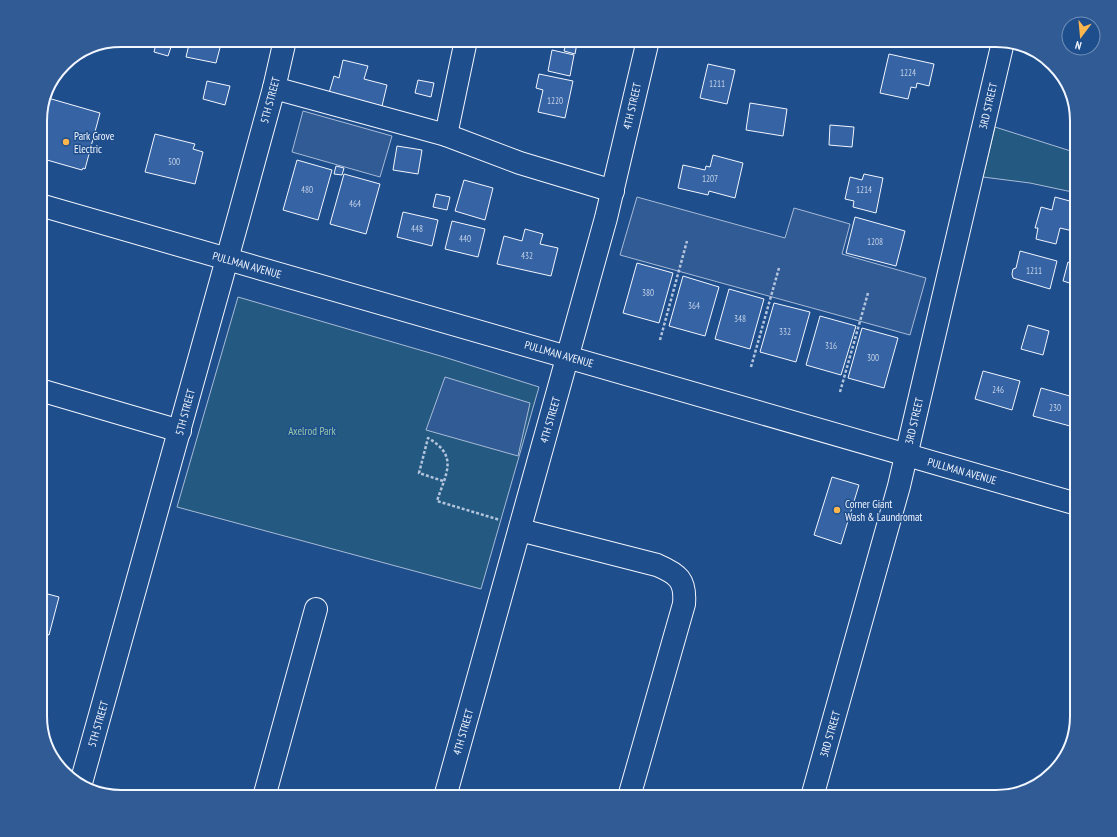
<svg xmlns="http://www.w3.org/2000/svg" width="1117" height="837" font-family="'PT Sans Narrow',sans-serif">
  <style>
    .green { fill: #245a82; stroke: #a8bbd7 }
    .parking { fill: #305b95; stroke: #a8bbd7 }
    .building { fill: #3563a3; stroke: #f2f6ff }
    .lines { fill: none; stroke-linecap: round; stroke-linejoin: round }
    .minor-casing { stroke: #f2f6ff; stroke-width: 24 }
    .path { stroke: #b3c4dc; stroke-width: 2.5; stroke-dasharray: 3 2; stroke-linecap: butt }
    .minor { stroke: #1f4e8c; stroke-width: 22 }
    .poi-dot { fill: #ffb74d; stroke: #1f4e8c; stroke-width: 1.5 }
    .labels { text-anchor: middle; stroke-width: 3; stroke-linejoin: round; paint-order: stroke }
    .number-label { font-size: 9px; fill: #c3d1e8 }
    .street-label { font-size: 11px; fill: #f2f6ff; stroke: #1f4e8c }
    .poi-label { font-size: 11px; fill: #f2f6ff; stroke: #1f4e8c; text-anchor: start }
    .park-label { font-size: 11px; fill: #97c8a6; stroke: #1f4e8c }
    .rim { fill: none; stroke: #f2f6ff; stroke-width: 2 }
  </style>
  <rect width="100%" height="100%" fill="#1f4e8c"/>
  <g class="green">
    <polygon points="995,127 1077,153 1077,193 1030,183 983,177"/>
    <polygon points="238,297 444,357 539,387 481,589 177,507"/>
  </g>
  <g class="parking">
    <polygon points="303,111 392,136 380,177 292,152"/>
    <polygon points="637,197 785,238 794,208 850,224 842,254 926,278 910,335 620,255"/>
    <polygon points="445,377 530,403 518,456 426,430"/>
  </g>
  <g class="building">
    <polygon points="157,40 172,44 168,56 154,52"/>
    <polygon points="190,40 222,40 216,63 186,57"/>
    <polygon points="567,40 577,43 575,54 564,51"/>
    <polygon points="552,50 574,55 570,76 548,71"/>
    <polygon points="889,54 934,64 929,86 917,83 916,88 911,87 908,99 880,93"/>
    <polygon points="343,60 368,66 364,79 387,85 382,106 329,93 334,76 339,78"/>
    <polygon points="708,64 735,70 727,104 700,98"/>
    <polygon points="539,74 573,81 565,118 538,112 543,90 536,88"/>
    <polygon points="418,80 434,83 431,97 415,93"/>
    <polygon points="207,81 230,86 225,105 203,99"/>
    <polygon points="48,98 100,113 85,169 83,168 82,170 40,158 40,125"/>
    <polygon points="750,103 787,109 783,136 746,130"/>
    <polygon points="830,125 854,127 852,147 829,145"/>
    <polygon points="155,134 195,144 193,149 203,152 195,184 145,172"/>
    <polygon points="397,146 422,150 418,174 393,170"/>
    <polygon points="713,155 743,163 735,198 709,191 708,195 678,188 683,165 705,170 706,166 710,167"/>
    <polygon points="297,160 332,170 318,220 283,210"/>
    <polygon points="336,166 344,168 342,175 334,174"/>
    <polygon points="344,174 380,184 366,234 330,224"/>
    <polygon points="864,174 883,178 876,213 853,207 854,201 845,199 850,177 862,180"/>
    <polygon points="464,180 493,188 485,220 455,211"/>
    <polygon points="436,194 450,197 447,210 433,207"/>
    <polygon points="1055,197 1077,203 1077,232 1060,228 1056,244 1036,239 1038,228 1035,228 1041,207 1052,210"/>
    <polygon points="403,212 438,220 432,246 397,237"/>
    <polygon points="855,217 905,231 896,266 846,253"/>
    <polygon points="452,221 485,229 478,257 445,249"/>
    <polygon points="525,229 543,234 540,244 558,248 551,276 497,264 504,236 522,241"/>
    <polygon points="1020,251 1057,261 1050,289 1013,278 1012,274 1013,269 1016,268"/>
    <polygon points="1068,262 1077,265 1076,285 1063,281"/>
    <polygon points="637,263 673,273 659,323 623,313"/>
    <polygon points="683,276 719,287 705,336 669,326"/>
    <polygon points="729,289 764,299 750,349 715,339"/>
    <polygon points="774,303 810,312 796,362 760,352"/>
    <polygon points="820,316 856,326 841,375 806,365"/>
    <polygon points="1028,325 1049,331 1043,355 1021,349"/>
    <polygon points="1076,326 1077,326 1077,339 1073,338"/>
    <polygon points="862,328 898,338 884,388 848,378"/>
    <polygon points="983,371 1020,381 1012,410 975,399"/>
    <polygon points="1041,388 1077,398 1070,426 1033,416"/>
    <polygon points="832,477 859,485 841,544 814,535"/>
    <polygon points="40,592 59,597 49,635 40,633"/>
    <polygon points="40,644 46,646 40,666"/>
  </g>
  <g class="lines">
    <defs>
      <g id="minor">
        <polyline points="274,88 446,135 520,163 613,191"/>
        <polyline points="446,135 466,40"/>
        <polyline points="40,205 1077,504"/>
        <polyline points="40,390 180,431"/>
        <path d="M520,530L657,565C678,574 686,580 684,604L629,797"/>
        <polyline points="81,783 239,216 274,88 285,40"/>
        <polyline points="264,797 316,609"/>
        <polyline points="445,797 606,218 648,40"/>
        <polyline points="812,797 899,486 1003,42"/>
      </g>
    </defs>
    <use href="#minor" class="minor-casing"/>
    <g class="path">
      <polyline points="660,340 687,241"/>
      <polyline points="751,367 779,268"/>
      <polyline points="840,392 868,293"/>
      <path d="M443,481L419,473L428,438C459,456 446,473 437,501L500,520"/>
    </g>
    <use href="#minor" class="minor"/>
  </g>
  <g class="poi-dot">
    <circle cx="66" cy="142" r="4"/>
    <circle cx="837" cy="510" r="4"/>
  </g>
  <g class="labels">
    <g class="number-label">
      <text x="908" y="76">1224</text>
      <text x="717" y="87">1211</text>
      <text x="555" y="104">1220</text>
      <text x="174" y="165">500</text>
      <text x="710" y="182">1207</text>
      <text x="307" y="193">480</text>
      <text x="864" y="193">1214</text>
      <text x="355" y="207">464</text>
      <text x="417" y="232">448</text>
      <text x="465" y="242">440</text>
      <text x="875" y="245">1208</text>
      <text x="527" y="259">432</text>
      <text x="1034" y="274">1211</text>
      <text x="648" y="296">380</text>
      <text x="694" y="309">364</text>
      <text x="740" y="322">348</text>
      <text x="785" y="335">332</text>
      <text x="831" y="349">316</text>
      <text x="873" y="361">300</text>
      <text x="998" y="393">246</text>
      <text x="1055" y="411">230</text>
    </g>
    <g class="street-label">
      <text transform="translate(270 100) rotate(-75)" y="4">5TH STREET</text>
      <text transform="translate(632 106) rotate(-77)" y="4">4TH STREET</text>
      <text transform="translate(988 106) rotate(-77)" y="4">3RD STREET</text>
      <text transform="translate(247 265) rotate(16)" y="4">PULLMAN AVENUE</text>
      <text transform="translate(559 354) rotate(16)" y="4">PULLMAN AVENUE</text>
      <text transform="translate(185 412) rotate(-75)" y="4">5TH STREET</text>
      <text transform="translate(550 420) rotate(-74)" y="4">4TH STREET</text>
      <text transform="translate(914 421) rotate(-77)" y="4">3RD STREET</text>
      <text transform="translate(962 471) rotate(16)" y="4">PULLMAN AVENUE</text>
      <text transform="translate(98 724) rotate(-74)" y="4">5TH STREET</text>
      <text transform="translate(463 732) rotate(-74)" y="4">4TH STREET</text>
      <text transform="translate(830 734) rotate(-74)" y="4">3RD STREET</text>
    </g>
    <g class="poi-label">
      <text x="74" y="140">Park Grove<tspan x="74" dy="13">Electric</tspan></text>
      <text x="845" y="508">Corner Giant<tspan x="845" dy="13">Wash &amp; Laundromat</tspan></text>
    </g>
    <g class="park-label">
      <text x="312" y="435">Axelrod Park</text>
    </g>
  </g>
  <path d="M0 0H1117V837H0ZM121 47H996A74 74 0 0 1 1070 121V716A74 74 0 0 1 996 790H121A74 74 0 0 1 47 716V121A74 74 0 0 1 121 47Z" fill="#305b95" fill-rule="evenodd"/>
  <path class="rim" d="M121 47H996A74 74 0 0 1 1070 121V716A74 74 0 0 1 996 790H121A74 74 0 0 1 47 716V121A74 74 0 0 1 121 47Z"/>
  <g transform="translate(1081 36) rotate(196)"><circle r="19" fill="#1f4e8c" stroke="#7391ba"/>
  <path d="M0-3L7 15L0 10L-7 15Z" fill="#ffb74d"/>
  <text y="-6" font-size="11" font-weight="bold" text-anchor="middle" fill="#f2f6ff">N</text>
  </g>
</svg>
